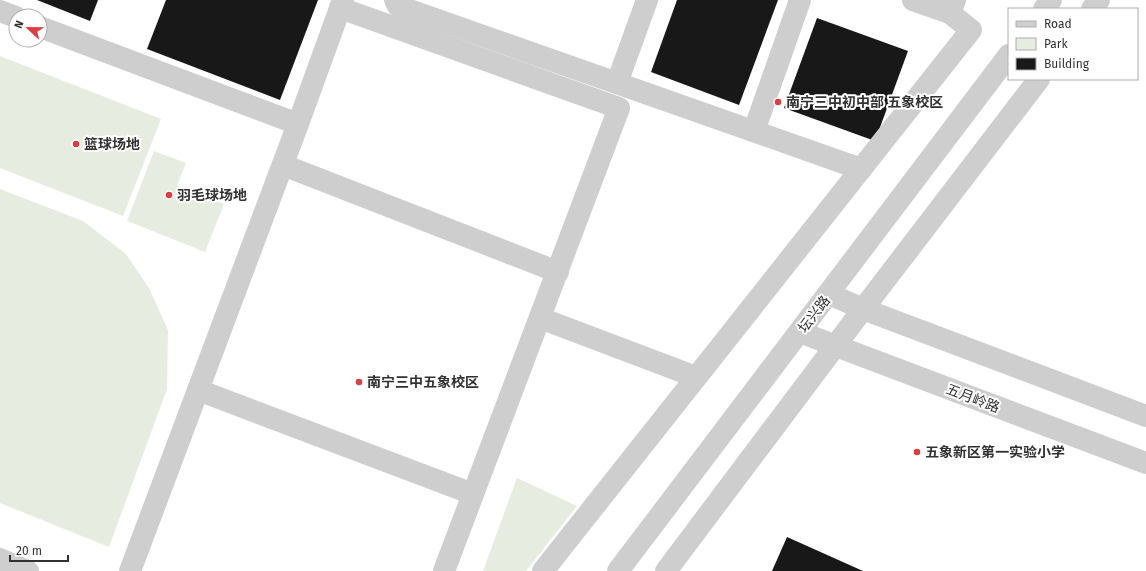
<svg xmlns="http://www.w3.org/2000/svg" width="1146" height="571" font-family="'Fira Sans','Noto Sans SC',sans-serif">
  <style>
    .green { fill: #e6ede0 }
    .building { fill: #181818 }
    .lines { fill: none; stroke-linecap: round; stroke-linejoin: round }
    .minor { stroke: #cecece; stroke-width: 22 }
    .poi-dot { fill: #df3c42; stroke: #fff; stroke-width: 1.5 }
    .labels { text-anchor: middle; stroke-width: 4; stroke-linejoin: round; paint-order: stroke }
    .poi-label { font-size: 14px; font-weight: bold; fill: #313131; stroke: #fff; text-anchor: start }
    .street-label { font-size: 14px; fill: #313131; stroke: #fff }
  </style>
  <rect width="100%" height="100%" fill="#fff"/>
  <g class="green">
    <polygon points="0,56 161,119 123,216 0,168"/>
    <polygon points="154,151 186,163 177,186 224,204 205,252 127,221"/>
    <polygon points="0,189 83,221 126,254 149,288 168,330 167,389 109,547 0,503"/>
    <polygon points="517,478 577,506 526,571 483,571"/>
  </g>
  <g class="building">
    <polygon points="37,0 98,0 90,21"/>
    <polygon points="166,0 318,0 280,100 147,49"/>
    <polygon points="677,0 778,0 739,105 651,72"/>
    <polygon points="817,18 908,51 875,141 784,108"/>
    <polygon points="787,537 863,571 772,571"/>
  </g>
  <g class="lines">
    <g class="minor">
      <polyline points="395,0 398,6 861,169"/>
      <polyline points="913,0 950,13"/>
      <polyline points="340,8 619,108 444,571"/>
      <polyline points="1044,9 1051,0"/>
      <polyline points="1092,9 1099,0"/>
      <polyline points="0,11 16,17"/>
      <polyline points="40,27 298,124"/>
      <polyline points="617,83 647,0"/>
      <polyline points="754,131 800,0"/>
      <polyline points="283,165 558,272"/>
      <polyline points="829,294 863,309 1146,416"/>
      <polyline points="540,318 696,377"/>
      <polyline points="800,332 836,346 1146,463"/>
      <polyline points="198,390 473,494"/>
      <polyline points="0,559 28,571"/>
      <polyline points="130,571 298,124 343,0"/>
      <polyline points="543,571 971,30 950,13 955,0"/>
      <polyline points="618,571 1009,55"/>
      <polyline points="666,571 863,309 1039,79"/>
    </g>
  </g>
  <g class="poi-dot">
    <circle cx="778" cy="102" r="4"/>
    <circle cx="76" cy="144" r="4"/>
    <circle cx="169" cy="195" r="4"/>
    <circle cx="359" cy="382" r="4"/>
    <circle cx="917" cy="452" r="4"/>
  </g>
  <g class="labels">
    <g class="poi-label">
      <text x="786" y="107">南宁三中初中部 五象校区</text>
      <text x="84" y="149">篮球场地</text>
      <text x="177" y="200">羽毛球场地</text>
      <text x="367" y="387">南宁三中五象校区</text>
      <text x="925" y="457">五象新区第一实验小学</text>
    </g>
    <g class="street-label">
      <text transform="translate(814 314) rotate(-53)" y="5">坛兴路</text>
      <text transform="translate(973 398) rotate(21)" y="5">五月岭路</text>
    </g>
  </g>
  <rect x="1008" y="8" width="130" height="72" fill="#ffffff" stroke="#adadad"/>
  <rect x="1016" y="21" width="20" height="6" fill="#cecece" stroke="#adadad"/>
  <text x="1044" y="28" font-size="12" fill="#313131">Road</text>
  <rect x="1016" y="38" width="20" height="12" fill="#e6ede0" stroke="#adadad"/>
  <text x="1044" y="48" font-size="12" fill="#313131">Park</text>
  <rect x="1016" y="58" width="20" height="12" fill="#181818" stroke="#adadad"/>
  <text x="1044" y="68" font-size="12" fill="#313131">Building</text>
  <g transform="translate(28 28) rotate(292)"><circle r="19" fill="#ffffff" stroke="#adadad"/>
  <path d="M0-3L7 15L0 10L-7 15Z" fill="#df3c42"/>
  <text y="-6" font-size="11" font-weight="bold" text-anchor="middle" fill="#313131">N</text>
  </g>
  <path d="M10 555v6h58v-6" fill="none" stroke="#313131" stroke-width="2"/>
  <text x="16" y="555" font-size="12" fill="#313131" stroke="#ffffff" stroke-width="3" paint-order="stroke">20 m</text>
</svg>
